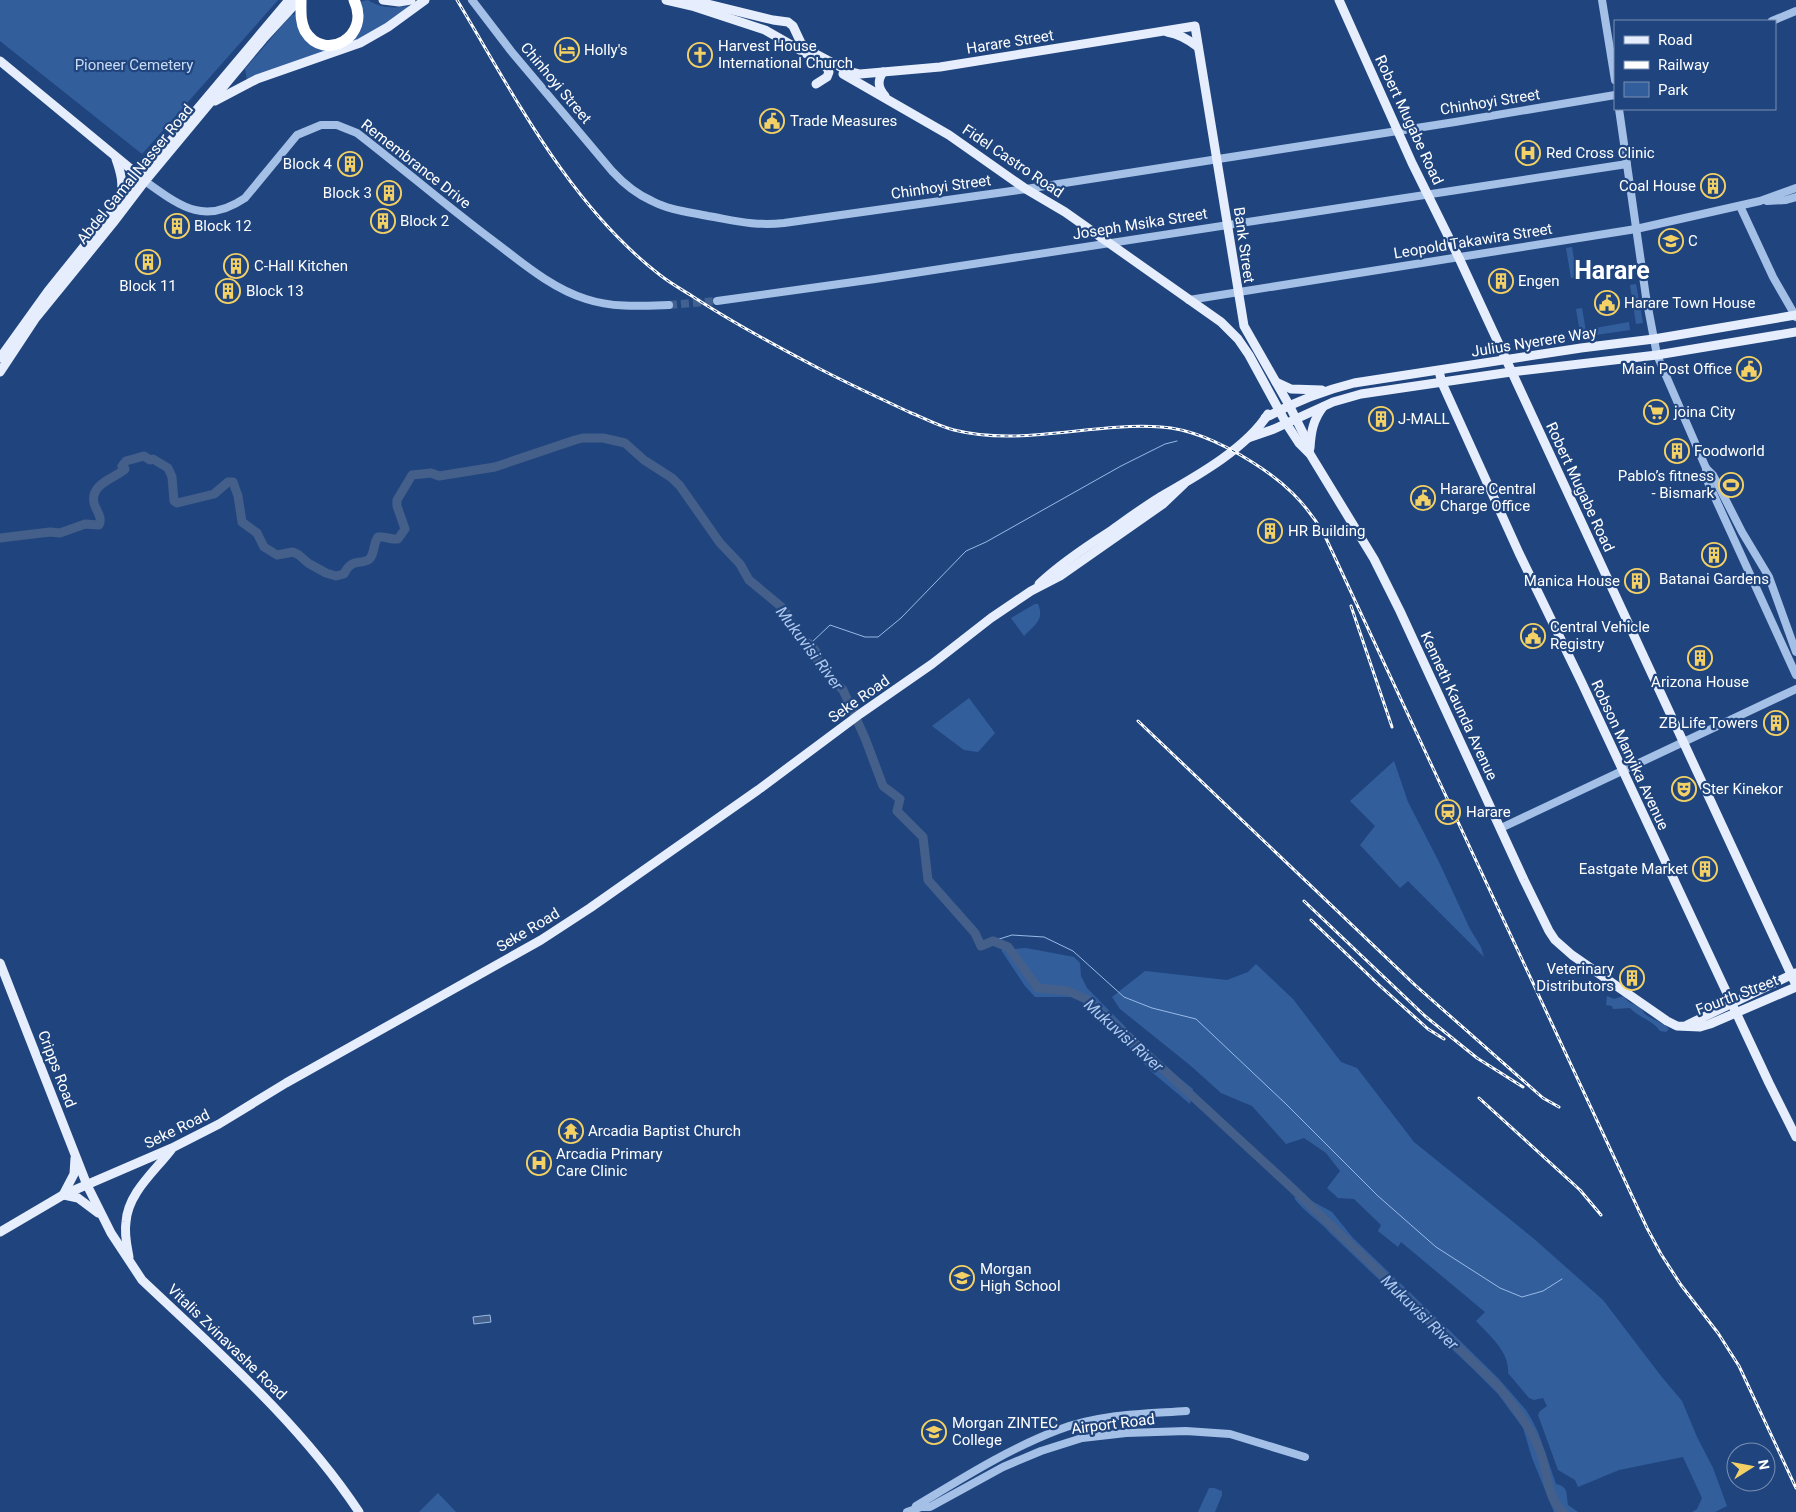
<svg xmlns="http://www.w3.org/2000/svg" width="1796" height="1512" font-family="Roboto,sans-serif">
  <style>
    .green { fill: #335e9c }
    .water { fill: #445f8a; stroke: #98bae8 }
    .lines { fill: none; stroke-linecap: round; stroke-linejoin: round }
    .stream { stroke: #98bae8; stroke-width: 1 }
    .river { stroke: #445f8a; stroke-width: 9 }
    .minor-tunnel { stroke: #416191; stroke-width: 8; stroke-dasharray: 8 4; stroke-linecap: butt }
    .minor { stroke: #a4c0e7; stroke-width: 8 }
    .major { stroke: #e6eefd; stroke-width: 9 }
    .highway { stroke: #fff; stroke-width: 11 }
    .rail-casing { stroke: #fff; stroke-width: 3 }
    .rail { stroke: #20457e; stroke-width: 1; stroke-dasharray: 4; stroke-linecap: butt }
    .labels { text-anchor: middle; stroke-width: 4.5; stroke-linejoin: round; paint-order: stroke }
    .street-label { font-size: 15px; fill: #fff; stroke: #20457e }
    .poi-label { font-size: 15px; fill: #fff; stroke: #20457e; text-anchor: start }
    .park-label { font-size: 15px; fill: #c8dbf5; stroke: #20457e }
    .water-label { font-size: 16px; font-style: italic; fill: #b0caef; stroke: #20457e }
    .town-label { font-size: 25px; font-weight: bold; fill: #fff; stroke: #20457e }
  </style>
  <rect width="100%" height="100%" fill="#20457e"/>
  <g class="green">
    <polygon points="0,0 278,0 142,154 0,41"/>
    <path d="M368,0C383,10 398,8 415,5L358,42L247,80L245,69L291,15L297,14L315,46L352,39L358,2Z"/>
    <polygon points="1572,247 1577,277 1571,278 1566,248"/>
    <polygon points="1636,284 1643,323 1636,324 1630,285"/>
    <polygon points="1582,308 1587,337 1581,338 1576,309"/>
    <polygon points="1629,322 1630,330 1596,335 1595,328"/>
    <path d="M1035,604H1038C1045,620 1034,625 1024,636L1011,618Z"/>
    <polygon points="969,698 995,733 978,752 964,750 932,726"/>
    <polygon points="1394,761 1408,802 1439,862 1470,929 1481,947 1484,957 1408,881 1400,888 1360,845 1375,826 1350,801"/>
    <polygon points="1026,948 1074,957 1080,963 1081,976 1087,988 1160,1062 1193,1089 1190,1104 1153,1073 1081,997 1035,997 1025,986 1001,950"/>
    <path d="M1256,964L1293,999L1341,1062L1357,1068L1414,1142L1533,1238L1603,1300L1661,1376L1682,1401L1697,1437L1713,1468L1727,1506L1715,1512H1692L1697,1509L1702,1498L1683,1457L1619,1470L1578,1487L1575,1480L1558,1470L1538,1415L1540,1411L1547,1406L1543,1398L1534,1400L1529,1398L1508,1373C1510,1352 1489,1335 1476,1321L1485,1312L1401,1242L1398,1247L1378,1231L1381,1225L1354,1199L1338,1198L1327,1188L1340,1171L1326,1153L1304,1138L1286,1144L1252,1106L1221,1093L1191,1066L1120,1009L1112,997L1145,971L1227,980L1248,972Z"/>
    <path d="M1607,996L1614,999L1624,996C1628,1004 1633,1003 1640,1007C1641,1008 1644,1013 1645,1014C1652,1020 1662,1021 1669,1029L1666,1032L1660,1031C1654,1021 1638,1017 1630,1008L1613,1009L1612,1006L1606,1005Z"/>
    <path d="M1304,1193L1310,1200L1332,1212L1353,1238L1447,1328L1499,1379L1526,1410L1532,1420L1538,1432L1556,1484C1569,1487 1566,1494 1568,1505L1578,1512H1554L1532,1458L1523,1428L1498,1394L1476,1372L1330,1233C1319,1220 1304,1212 1294,1198Z"/>
    <polygon points="1209,1488 1214,1488 1222,1491 1222,1495 1215,1512 1198,1512"/>
    <polygon points="438,1493 456,1512 419,1512"/>
  </g>
  <polygon class="water" points="490,1315 491,1322 474,1324 473,1317"/>
  <g class="lines">
    <g class="stream">
      <polyline points="810,644 830,625 865,637 878,637 901,618 966,551 986,542 1121,466 1165,444 1177,441"/>
      <polyline points="993,941 1012,935 1044,937 1073,951 1124,997 1152,1008 1196,1019 1286,1104 1378,1196 1436,1247 1500,1288 1522,1297 1543,1291 1562,1279"/>
    </g>
    <path class="river" d="M0,538L50,532L60,533L85,524L99,525C103,517 96,511 94,503C90,483 116,478 125,469L122,466L126,461L144,456L150,460L153,459L168,468L172,477L174,501L177,503L214,494L228,482H233L238,496L242,522L257,533L264,547L277,555L293,552L299,555L308,563L326,573L336,576L344,574C352,558 358,565 368,560C375,556 373,543 378,537C385,536 391,540 398,539L405,529L397,506V500L412,475L431,473L439,476L495,467L575,440L583,438H603L625,443L644,460L672,478L680,486L720,543L740,564L749,580L784,609L794,630L806,642L810,644L816,652L818,662L822,669L843,690L865,738L883,786L900,799L897,811L923,837L928,880L975,933L981,946L993,941L1008,947L1038,988L1068,991L1088,1000L1291,1187L1498,1386C1514,1406 1530,1426 1540,1451C1548,1471 1546,1497 1563,1512"/>
    <polyline class="minor-tunnel" points="669,305 717,301"/>
    <g class="minor">
      <path d="M472,0L511,51L612,171C624,184 636,194 652,201C669,210 689,212 708,216C737,221 754,226 784,223L1026,189L1455,122L1615,95"/>
      <polyline points="1602,0 1615,80"/>
      <polyline points="1772,21 1796,11"/>
      <polyline points="1619,109 1646,297 1657,355 1706,468 1713,475 1742,532 1769,577 1796,652"/>
      <path d="M145,181C180,206 204,226 245,198L297,135L321,125H337L357,133C405,170 451,210 500,246C526,266 554,289 586,299C613,308 642,306 669,305"/>
      <polyline points="1767,201 1786,200 1796,197"/>
      <polyline points="1740,206 1773,277 1796,317"/>
      <polyline points="1189,300 1636,229 1760,201 1796,188"/>
      <polyline points="717,301 875,279 1627,164"/>
      <polyline points="1706,468 1706,478 1796,675"/>
      <polyline points="1501,828 1796,689"/>
      <path d="M916,1506C961,1479 1008,1449 1058,1430C1098,1414 1144,1414 1186,1411"/>
      <polyline points="907,1512 921,1507 930,1507 1003,1467 1041,1451 1082,1438 1126,1433 1186,1431 1230,1434 1305,1457"/>
    </g>
    <g class="major">
      <polyline points="383,0 399,2 411,0"/>
      <polyline points="666,0 692,6 765,30 807,54"/>
      <polyline points="691,0 773,20 788,22 793,26 801,43 812,52 848,71 860,74 940,67 1195,26 1244,326 1289,405 1305,437 1310,454 1374,559 1400,611 1524,880 1549,931 1555,940 1572,955 1667,1021 1677,1026 1700,1027 1710,1024 1796,987"/>
      <polyline points="1339,0 1412,163 1459,258 1796,985"/>
      <path d="M1167,32C1179,34 1188,39 1198,47"/>
      <polyline points="0,61 143,179"/>
      <path d="M883,72C877,81 878,88 885,96"/>
      <polyline points="843,74 949,135 1026,189 1065,212 1221,322 1238,339 1249,355 1286,423 1299,443 1309,453"/>
      <polyline points="816,84 827,77 829,72 827,68 819,61"/>
      <polyline points="215,101 257,79 360,43 388,27 425,0"/>
      <path d="M116,159C121,173 124,185 120,199"/>
      <polyline points="0,358 48,291 140,177 289,0"/>
      <polyline points="1439,371 1442,383 1519,553 1581,681 1769,1083 1796,1137"/>
      <polyline points="0,372 35,319 113,223 145,181 263,39 299,0"/>
      <polyline points="1276,382 1291,389 1322,390"/>
      <path d="M1265,418C1294,402 1322,391 1354,383L1581,348L1654,339L1796,315"/>
      <polyline points="1248,438 1274,429 1333,402 1361,394 1511,372 1657,355 1796,332"/>
      <path d="M1310,448C1311,432 1313,420 1323,407"/>
      <path d="M1039,584C1060,564 1084,548 1109,532C1126,520 1142,508 1160,497C1195,477 1246,449 1268,414"/>
      <path d="M0,963L87,1185L111,1233L142,1280C219,1353 300,1423 359,1512"/>
      <polyline points="1687,1025 1795,973"/>
      <polyline points="63,1195 74,1174 75,1158"/>
      <polyline points="64,1195 78,1198 98,1213"/>
      <polyline points="0,1232 63,1195 172,1148 219,1124 286,1083 541,940 590,908 758,790 860,714 932,664 991,618 1031,591 1060,576 1163,504 1184,484"/>
      <path d="M129,1257C127,1246 124,1234 126,1222C128,1193 154,1172 171,1150"/>
    </g>
    <path class="highway" d="M301,0C301,11 300,21 305,31C324,63 372,37 354,0"/>
    <defs>
      <g id="rail">
        <path d="M457,0C514,95 570,206 660,275C670,283 681,289 692,296C733,323 776,346 820,369C849,384 879,398 909,412C924,418 938,426 954,430C1022,447 1092,422 1161,427C1194,429 1225,445 1252,462C1284,482 1305,502 1324,534L1647,1228L1661,1254L1681,1285L1718,1333L1739,1366L1796,1488"/>
        <polyline points="1351,606 1392,727"/>
        <polyline points="1138,721 1415,985 1543,1098 1559,1107"/>
        <polyline points="1304,901 1425,1016 1477,1058 1523,1087"/>
        <polyline points="1311,920 1379,985 1428,1029 1444,1039"/>
        <polyline points="1479,1098 1580,1190 1601,1215"/>
      </g>
    </defs>
    <use href="#rail" class="rail-casing"/>
    <use href="#rail" class="rail"/>
  </g>
  <defs>
    <symbol id="hotel-ring" viewBox="-11 -11 22 22"><circle r="9.5" fill="#20457e" stroke="#f4d165" stroke-width="1.5"/><path d="M-6-4.5h1.5V1H6V5H4.5V3h-9V5H-6ZM-4 0a1.8 1.8 0 1 1 3.6 0ZM.5 0V-2.5h3Q6-2.5 6 0Z" fill="#f4d165"/></symbol>
    <symbol id="church-ring" viewBox="-11 -11 22 22"><circle r="9.5" fill="#20457e" stroke="#f4d165" stroke-width="1.5"/><path d="M-1.2-6h2.4v3.5h3.3v2.4h-3.3V6h-2.4V-.1h-3.3v-2.4h3.3Z" fill="#f4d165"/></symbol>
    <symbol id="civic-ring" viewBox="-11 -11 22 22"><circle r="9.5" fill="#20457e" stroke="#f4d165" stroke-width="1.5"/><path d="M-.6-6.5H3V-4.5H.6V-3L4-1V1h2V6H-6V1h2V-1L-.6-3ZM-1.2 2.5V6h2.4V2.5Z" fill="#f4d165"/></symbol>
    <symbol id="hospital-ring" viewBox="-11 -11 22 22"><circle r="9.5" fill="#20457e" stroke="#f4d165" stroke-width="1.5"/><path d="M-5-5h3v3.5h4V-5h3V5h-3V1.5h-4V5h-3Z" fill="#f4d165"/></symbol>
    <symbol id="building-ring" viewBox="-11 -11 22 22"><circle r="9.5" fill="#20457e" stroke="#f4d165" stroke-width="1.5"/><path d="M-4-6H4V6H1V3H-1V6H-4ZM-2.5-4.3h1.7v1.8h-1.7ZM.8-4.3h1.7v1.8H.8ZM-2.5-1h1.7V.8h-1.7ZM.8-1h1.7V.8H.8Z" fill="#f4d165"/></symbol>
    <symbol id="university-ring" viewBox="-11 -11 22 22"><circle r="9.5" fill="#20457e" stroke="#f4d165" stroke-width="1.5"/><path d="M0-5L7-2L0 1L-7-2ZM-4 1L0 2.5L4 1V4Q0 6-4 4Z" fill="#f4d165"/></symbol>
    <symbol id="supermarket-ring" viewBox="-11 -11 22 22"><circle r="9.5" fill="#20457e" stroke="#f4d165" stroke-width="1.5"/><path d="M-6-5.5h2.5l.6 2H6L4.5 2H-2.5L-4.4-4H-6ZM-1.5 3.2a1.3 1.3 0 1 0 .1 0ZM3 3.2a1.3 1.3 0 1 0 .1 0Z" fill="#f4d165"/></symbol>
    <symbol id="stadium-ring" viewBox="-11 -11 22 22"><circle r="9.5" fill="#20457e" stroke="#f4d165" stroke-width="1.5"/><path d="M0-5a6.5 5 0 1 0 0 10a6.5 5 0 1 0 0-10ZM-3.5-1.8h7v3.6h-7Z" fill="#f4d165"/></symbol>
    <symbol id="theatre-ring" viewBox="-11 -11 22 22"><circle r="9.5" fill="#20457e" stroke="#f4d165" stroke-width="1.5"/><path d="M-5-5.5Q0-4 5-5.5V0Q5 5 0 6Q-5 5-5 0ZM-3.3-2.5H-1v1.5H-3.3ZM1-2.5H3.3v1.5H1ZM-2.8 1Q0 5.5 2.8 1Z" fill="#f4d165"/></symbol>
    <symbol id="station-ring" viewBox="-11 -11 22 22"><circle r="9.5" fill="#20457e" stroke="#f4d165" stroke-width="1.5"/><path d="M-3-6H3Q5-6 5-4V2Q5 4 3 4L4.5 6H3L1.5 4h-3L-3 6H-4.5L-3 4Q-5 4-5 2V-4Q-5-6-3-6ZM-3.5-4v3h7v-3ZM-3.5 1v1.5H-2V1ZM2 1v1.5H3.5V1Z" fill="#f4d165"/></symbol>
    <symbol id="temple-ring" viewBox="-11 -11 22 22"><circle r="9.5" fill="#20457e" stroke="#f4d165" stroke-width="1.5"/><path d="M0-6L5-2H3V0L6.5 2.5H4V6H1.5V3h-3V6H-4V2.5H-6.5L-3 0V-2H-5Z" fill="#f4d165"/></symbol>
    <symbol id="school-ring" viewBox="-11 -11 22 22"><circle r="9.5" fill="#20457e" stroke="#f4d165" stroke-width="1.5"/><path d="M0-5L7-2L0 1L-7-2ZM-4 1L0 2.5L4 1V4Q0 6-4 4Z" fill="#f4d165"/></symbol>
  </defs>
  <g fill-rule="evenodd">
    <use href="#hotel-ring" x="553" y="36" width="28" height="28"/>
    <use href="#church-ring" x="686" y="41" width="28" height="28"/>
    <use href="#civic-ring" x="758" y="107" width="28" height="28"/>
    <use href="#hospital-ring" x="1514" y="139" width="28" height="28"/>
    <use href="#building-ring" x="336" y="150" width="28" height="28"/>
    <use href="#building-ring" x="1699" y="172" width="28" height="28"/>
    <use href="#building-ring" x="375" y="179" width="28" height="28"/>
    <use href="#building-ring" x="369" y="207" width="28" height="28"/>
    <use href="#building-ring" x="163" y="212" width="28" height="28"/>
    <use href="#university-ring" x="1657" y="227" width="28" height="28"/>
    <use href="#building-ring" x="134" y="248" width="28" height="28"/>
    <use href="#building-ring" x="222" y="252" width="28" height="28"/>
    <use href="#building-ring" x="1487" y="267" width="28" height="28"/>
    <use href="#building-ring" x="214" y="277" width="28" height="28"/>
    <use href="#civic-ring" x="1593" y="289" width="28" height="28"/>
    <use href="#civic-ring" x="1735" y="355" width="28" height="28"/>
    <use href="#supermarket-ring" x="1642" y="398" width="28" height="28"/>
    <use href="#building-ring" x="1367" y="405" width="28" height="28"/>
    <use href="#building-ring" x="1663" y="437" width="28" height="28"/>
    <use href="#stadium-ring" x="1717" y="471" width="28" height="28"/>
    <use href="#civic-ring" x="1409" y="484" width="28" height="28"/>
    <use href="#building-ring" x="1256" y="517" width="28" height="28"/>
    <use href="#building-ring" x="1700" y="541" width="28" height="28"/>
    <use href="#building-ring" x="1623" y="567" width="28" height="28"/>
    <use href="#civic-ring" x="1519" y="622" width="28" height="28"/>
    <use href="#building-ring" x="1686" y="644" width="28" height="28"/>
    <use href="#building-ring" x="1762" y="709" width="28" height="28"/>
    <use href="#theatre-ring" x="1670" y="775" width="28" height="28"/>
    <use href="#station-ring" x="1434" y="798" width="28" height="28"/>
    <use href="#building-ring" x="1691" y="855" width="28" height="28"/>
    <use href="#building-ring" x="1618" y="964" width="28" height="28"/>
    <use href="#temple-ring" x="557" y="1117" width="28" height="28"/>
    <use href="#hospital-ring" x="525" y="1149" width="28" height="28"/>
    <use href="#school-ring" x="948" y="1264" width="28" height="28"/>
    <use href="#school-ring" x="920" y="1418" width="28" height="28"/>
  </g>
  <g class="labels">
    <g class="street-label">
      <text transform="translate(1010 42) rotate(-9)" y="5">Harare Street</text>
      <text transform="translate(556 83) rotate(50)" y="5">Chinhoyi Street</text>
      <text transform="translate(1490 102) rotate(-9)" y="5">Chinhoyi Street</text>
      <text transform="translate(1409 120) rotate(65)" y="5">Robert Mugabe Road</text>
      <text transform="translate(1013 161) rotate(34)" y="5">Fidel Castro Road</text>
      <text transform="translate(416 164) rotate(38)" y="5">Remembrance Drive</text>
      <text transform="translate(135 174) rotate(-51)" y="5">Abdel Gamal Nasser Road</text>
      <text transform="translate(941 187) rotate(-8)" y="5">Chinhoyi Street</text>
      <text transform="translate(1140 224) rotate(-9)" y="5">Joseph Msika Street</text>
      <text transform="translate(1473 241) rotate(-9)" y="5">Leopold Takawira Street</text>
      <text transform="translate(1244 245) rotate(82)" y="5">Bank Street</text>
      <text transform="translate(1534 342) rotate(-9)" y="5">Julius Nyerere Way</text>
      <text transform="translate(1580 487) rotate(65)" y="5">Robert Mugabe Road</text>
      <text transform="translate(859 699) rotate(-35)" y="5">Seke Road</text>
      <text transform="translate(1459 706) rotate(65)" y="5">Kenneth Kaunda Avenue</text>
      <text transform="translate(1630 755) rotate(65)" y="5">Robson Manyika Avenue</text>
      <text transform="translate(528 930) rotate(-31)" y="5">Seke Road</text>
      <text transform="translate(1737 995) rotate(-21)" y="5">Fourth Street</text>
      <text transform="translate(57 1069) rotate(69)" y="5">Cripps Road</text>
      <text transform="translate(177 1129) rotate(-26)" y="5">Seke Road</text>
      <text transform="translate(227 1342) rotate(44)" y="5">Vitalis Zvinavashe Road</text>
      <text transform="translate(1113 1424) rotate(-7)" y="5">Airport Road</text>
    </g>
    <g class="poi-label">
      <text x="718" y="51">Harvest House<tspan x="718" dy="17">International Church</tspan></text>
      <text x="584" y="55">Holly's</text>
      <text x="790" y="126">Trade Measures</text>
      <text x="1546" y="158">Red Cross Clinic</text>
      <text x="332" y="169" text-anchor="end">Block 4</text>
      <text x="1696" y="191" text-anchor="end">Coal House</text>
      <text x="372" y="198" text-anchor="end">Block 3</text>
      <text x="400" y="226">Block 2</text>
      <text x="194" y="231">Block 12</text>
      <text x="1688" y="246">C</text>
      <text x="254" y="271">C-Hall Kitchen</text>
      <text x="1518" y="286">Engen</text>
      <text x="148" y="291" text-anchor="middle">Block 11</text>
      <text x="246" y="296">Block 13</text>
      <text x="1624" y="308">Harare Town House</text>
      <text x="1732" y="374" text-anchor="end">Main Post Office</text>
      <text x="1674" y="417">joina City</text>
      <text x="1398" y="424">J-MALL</text>
      <text x="1694" y="456">Foodworld</text>
      <text x="1714" y="481" text-anchor="end">Pablo’s fitness<tspan x="1714" dy="17">- Bismark</tspan></text>
      <text x="1440" y="494">Harare Central<tspan x="1440" dy="17">Charge Office</tspan></text>
      <text x="1288" y="536">HR Building</text>
      <text x="1714" y="584" text-anchor="middle">Batanai Gardens</text>
      <text x="1620" y="586" text-anchor="end">Manica House</text>
      <text x="1550" y="632">Central Vehicle<tspan x="1550" dy="17">Registry</tspan></text>
      <text x="1700" y="687" text-anchor="middle">Arizona House</text>
      <text x="1758" y="728" text-anchor="end">ZB Life Towers</text>
      <text x="1702" y="794">Ster Kinekor</text>
      <text x="1466" y="817">Harare</text>
      <text x="1688" y="874" text-anchor="end">Eastgate Market</text>
      <text x="1614" y="974" text-anchor="end">Veterinary<tspan x="1614" dy="17">Distributors</tspan></text>
      <text x="588" y="1136">Arcadia Baptist Church</text>
      <text x="556" y="1159">Arcadia Primary<tspan x="556" dy="17">Care Clinic</tspan></text>
      <text x="980" y="1274">Morgan<tspan x="980" dy="17">High School</tspan></text>
      <text x="952" y="1428">Morgan ZINTEC<tspan x="952" dy="17">College</tspan></text>
    </g>
    <g class="park-label">
      <text x="134" y="70">Pioneer Cemetery</text>
    </g>
    <g class="water-label">
      <text transform="translate(810 648) rotate(53)" y="6">Mukuvisi River</text>
      <text transform="translate(1124 1035) rotate(42)" y="6">Mukuvisi River</text>
      <text transform="translate(1420 1312) rotate(44)" y="6">Mukuvisi River</text>
    </g>
    <g class="town-label">
      <text x="1612" y="279">Harare</text>
    </g>
  </g>
  <rect x="1614" y="20" width="162" height="90" fill="#20457e" stroke="#798fb2"/>
  <rect x="1624" y="36" width="25" height="8" fill="#e6eefd" stroke="#798fb2"/>
  <text x="1658" y="45" font-size="15" fill="#ffffff">Road</text>
  <rect x="1624" y="61" width="25" height="8" fill="#ffffff" stroke="#798fb2"/>
  <text x="1658" y="70" font-size="15" fill="#ffffff">Railway</text>
  <rect x="1624" y="82" width="25" height="15" fill="#335e9c" stroke="#798fb2"/>
  <text x="1658" y="95" font-size="15" fill="#ffffff">Park</text>
  <g transform="translate(1751 1467) rotate(79)"><circle r="24" fill="#20457e" stroke="#798fb2"/>
  <path d="M0-4L9 19L0 12L-9 19Z" fill="#f4d165"/>
  <text y="-8" font-size="14" font-weight="bold" text-anchor="middle" fill="#ffffff">N</text>
  </g>
</svg>
